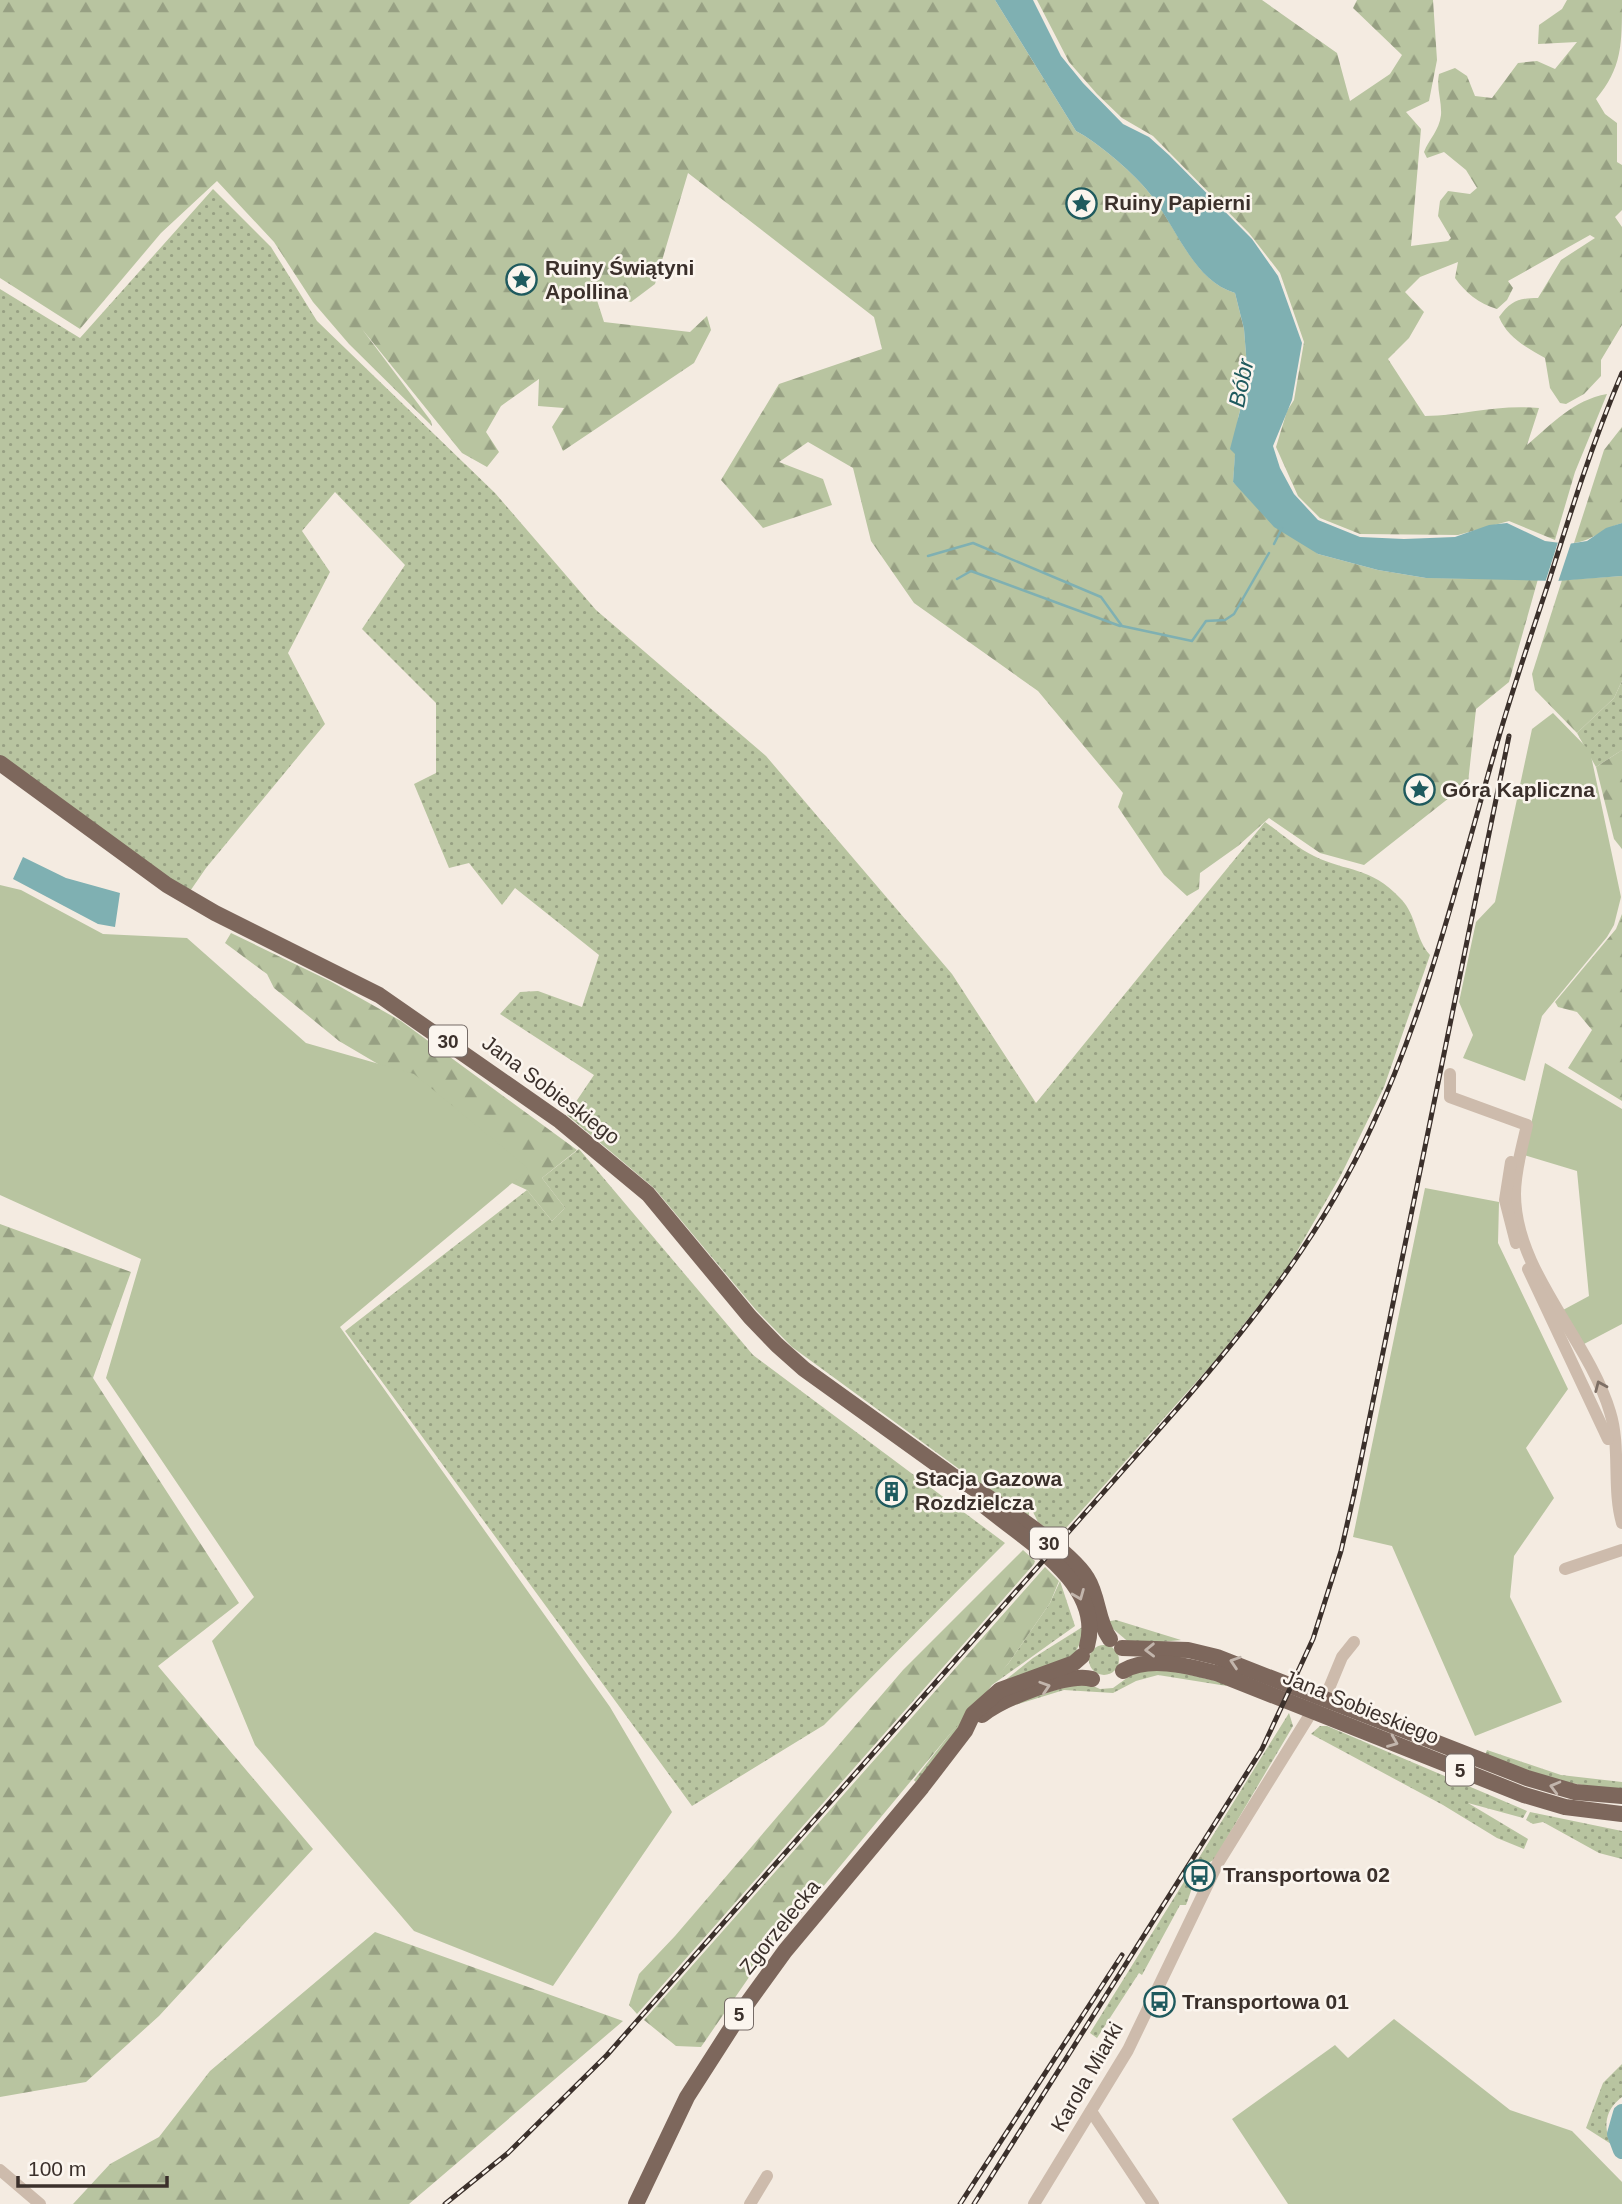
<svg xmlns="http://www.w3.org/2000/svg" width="1622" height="2204" font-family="Arial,sans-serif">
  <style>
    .grass { fill: url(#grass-dots) }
    .forest { fill: url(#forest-firs) }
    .green { fill: #b8c4a0 }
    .water { fill: #7fb0b2 }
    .pier { fill: #f4ebe1 }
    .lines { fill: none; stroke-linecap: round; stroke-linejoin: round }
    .stream { stroke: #7fb0b2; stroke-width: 2.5 }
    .river { stroke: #7fb0b2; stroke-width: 18 }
    .minor { stroke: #cdbbac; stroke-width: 12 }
    .major { stroke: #7d675c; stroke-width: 16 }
    .rail-casing { stroke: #3b302b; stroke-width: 5 }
    .rail { stroke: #fbf5ee; stroke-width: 2.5; stroke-dasharray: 8; stroke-linecap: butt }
    .oneway { stroke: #7d6f65 }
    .oneway2 { stroke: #c2b5ac }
    .labels { text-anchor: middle; stroke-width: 5; stroke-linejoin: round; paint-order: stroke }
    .shield { fill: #fbf5ee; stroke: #756b66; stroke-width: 2 }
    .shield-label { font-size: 19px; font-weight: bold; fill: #3b302b }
    .poi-label { font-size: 21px; font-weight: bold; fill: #3b302b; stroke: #fbf5ee; text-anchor: start }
    .street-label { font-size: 21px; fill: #3b302b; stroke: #fbf5ee }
    .water-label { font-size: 23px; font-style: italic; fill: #1f5a5e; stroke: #fbf5ee }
  </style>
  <defs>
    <pattern id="grass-dots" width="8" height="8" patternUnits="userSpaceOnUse" patternTransform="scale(1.75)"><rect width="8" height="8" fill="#b8c4a0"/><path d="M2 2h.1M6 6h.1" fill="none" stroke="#97a083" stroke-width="1.8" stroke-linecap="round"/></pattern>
    <pattern id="forest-firs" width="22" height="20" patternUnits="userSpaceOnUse" patternTransform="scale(1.75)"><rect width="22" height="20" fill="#b8c4a0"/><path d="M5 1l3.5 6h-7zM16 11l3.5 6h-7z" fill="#97a083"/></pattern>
  </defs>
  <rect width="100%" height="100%" fill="#f4ebe1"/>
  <g class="grass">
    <path d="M213,189L271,247L317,321L495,493L596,610L766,756L952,974L1036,1103L1265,822C1281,833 1297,848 1314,856C1348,873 1369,865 1401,899C1417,916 1415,938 1430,955L1384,1087L1341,1175L1285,1272L1214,1362L1058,1537L1038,1522L1033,1512H1029V1520L792,1347L756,1310L654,1188L567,1115L594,1075L500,1014L520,992L538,991L582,1007L599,955L515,888L502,905L469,863L449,868L414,784L436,773V703L362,629L405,565L335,492L302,531L330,572L288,653L325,724L206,868L186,897L0,763V289L80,338Z"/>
    <polygon points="1622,681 1622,750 1596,767 1577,733 1614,698"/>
    <polygon points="579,1149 753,1355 1005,1543 824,1725 692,1806 345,1331 527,1190 552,1221 565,1208 542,1178"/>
    <polygon points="1060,1581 1075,1626 992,1685 917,1783 914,1780 984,1690 1008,1664 1050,1603"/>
    <polygon points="1116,1620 1181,1640 1132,1645 1105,1622"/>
    <polygon points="1084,1626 1082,1639 1073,1657 999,1685 1033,1658"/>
    <circle cx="1104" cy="1660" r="15"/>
    <polygon points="1138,1670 1174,1671 1224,1683 1227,1686 1158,1675 1136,1681 1113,1693 1064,1690 1012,1706 1012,1702 1084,1682 1100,1689 1113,1688"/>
    <path d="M1289,1713L1293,1726L1214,1860C1194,1869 1194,1886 1186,1905H1180L1142,1975L1139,1973L1097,2038L1090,2033Z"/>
    <polygon points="1320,1726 1327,1726 1527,1811 1523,1818 1468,1803 1528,1839 1524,1849 1497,1838 1443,1805 1311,1734"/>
    <polygon points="1487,1750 1561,1775 1622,1782 1622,1791 1545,1779 1485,1755"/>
    <polygon points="1530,1812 1622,1831 1622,1859 1599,1853 1543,1822 1533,1824 1526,1820"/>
    <path d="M1622,2064V2097C1605,2110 1603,2126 1611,2144L1586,2128L1603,2083Z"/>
  </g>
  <g class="forest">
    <path d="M0,0H995L1076,131C1097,142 1130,170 1146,189C1175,221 1191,280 1235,293L1244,329L1248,380L1238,418L1233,482L1318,554L1378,570L1426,578L1538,579L1509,682L1476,709L1468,783L1364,865L1320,853L1269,818L1238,846L1200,873L1199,889L1187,896L1164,875L1118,807L1123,793L1038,691L914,603L871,541L853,468L808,442L779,462L823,479L832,505L763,528L721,480L779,384L882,349L874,317L688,173L655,284L631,302L594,291L604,322L690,332L707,316L711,330L694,363L563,451L552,427L564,408L538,406L539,379L501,406L486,432L499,452L487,467L462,453L362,329L431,421L432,426L349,344L313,302L274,242L217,181L161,233L80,329L0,278Z"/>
    <path d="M1037,0H1262L1337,53L1350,101L1390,74L1402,55L1353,8L1357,0H1433L1437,60L1429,101L1406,112L1421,129L1411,246L1448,241L1451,238L1438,216L1440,201L1448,191L1470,194L1477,188L1466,170L1444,152L1427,158L1424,152C1429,139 1439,131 1441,115C1442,101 1436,88 1439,74L1455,68L1467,76L1475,96L1492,98L1518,63L1537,61L1555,69L1577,42L1538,44L1539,25L1562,9L1567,0H1622C1622,45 1622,68 1596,99L1605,114L1617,123V162L1622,165V210L1615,217L1622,227V325L1601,360V376L1584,394L1566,404L1560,403L1550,388L1545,358C1527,348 1507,337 1499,317C1511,301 1518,298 1538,298L1561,260L1595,238L1590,235L1508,281L1513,288L1507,300L1497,309C1479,304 1465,292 1455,278L1458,262L1420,277L1405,292L1424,312L1409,338L1388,359L1425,416C1466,415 1498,404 1539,408L1527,445C1552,424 1573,400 1607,394L1575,472L1555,540L1509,521L1458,535L1360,534L1320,518L1298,496L1276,447L1287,411L1294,400L1304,342L1280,273L1249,233L1153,136L1122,118L1097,94L1069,62Z"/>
    <path d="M1622,427V523C1604,528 1592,541 1574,543L1604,450Z"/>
    <polygon points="1622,576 1622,681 1614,698 1577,733 1535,690 1532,674 1562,580"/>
    <polygon points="1622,750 1622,849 1614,839 1596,767"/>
    <polygon points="1622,914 1622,1101 1568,1068 1592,1030 1577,1012 1558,1007 1555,1002 1616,929"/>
    <polygon points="231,933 330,981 401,1021 577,1150 542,1178 565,1208 552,1221 527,1190 503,1179 400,1077 339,1041 274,988 267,974 225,943"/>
    <polygon points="0,1224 131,1272 93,1378 239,1603 158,1666 313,1849 159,2016 86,2082 0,2097"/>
    <polygon points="1023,1550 1035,1561 1034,1564 637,2014 629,2005 639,1974 675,1936 903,1670"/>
    <polygon points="1045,1567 1059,1581 1050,1603 1008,1664 754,1970 701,2047 676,2046 644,2020"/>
    <polygon points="375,1932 623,2021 409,2204 73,2204 110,2164 159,2137 210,2071"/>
  </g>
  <g class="green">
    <polygon points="1553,713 1590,751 1621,897 1614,925 1607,937 1542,1016 1525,1081 1463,1058 1473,1035 1459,1002 1476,922 1495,902 1532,729"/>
    <polygon points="0,885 21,890 103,934 187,938 306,1043 414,1074 529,1169 340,1327 610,1707 672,1812 553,1986 414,1931 255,1745 212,1641 254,1597 106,1378 141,1259 0,1195"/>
    <polygon points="1545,1063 1622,1109 1622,1324 1584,1344 1563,1310 1589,1296 1577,1171 1524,1155"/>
    <polygon points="1425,1188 1499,1202 1498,1243 1568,1389 1526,1448 1554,1498 1514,1556 1510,1597 1562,1702 1475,1736 1392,1546 1353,1537"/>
    <polygon points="1394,2019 1510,2110 1572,2131 1622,2182 1622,2204 1288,2204 1232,2119 1335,2045 1348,2058"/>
  </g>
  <g class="water">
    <path d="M995,0H1033L1061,56L1083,83L1123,124L1149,137L1169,155L1252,239L1278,276L1302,343L1292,400L1273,446L1280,468L1294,494L1318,520L1360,537L1404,539L1455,537L1489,525L1507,523L1545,541L1568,544L1587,541L1606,528L1622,523V576L1557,581L1426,578L1378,570L1318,554L1274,527L1233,482L1235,454L1230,449L1248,380L1244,329L1235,293C1191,280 1175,222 1146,189C1130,170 1097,142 1076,131Z"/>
    <polygon points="23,857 66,878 120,893 115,927 98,924 13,879"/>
  </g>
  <polygon class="pier" points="1559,539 1572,540 1557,585 1545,583"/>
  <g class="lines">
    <g class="stream">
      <polyline points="1274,544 1282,528"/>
      <polyline points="928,556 973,543 1101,597 1122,626 1192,641 1206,621 1225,620 1234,614 1269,553"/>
      <polyline points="957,579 971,571 1120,626"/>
    </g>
    <polyline class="river" points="1622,2113 1616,2134 1622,2150"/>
    <g class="minor">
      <path d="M1450,1074V1097L1527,1125C1522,1147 1515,1171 1515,1194C1515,1272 1588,1338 1610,1412C1621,1447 1612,1488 1622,1523"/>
      <polyline points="1511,1162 1505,1200 1516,1243"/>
      <polyline points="1528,1269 1608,1439"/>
      <polyline points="1565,1569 1622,1550"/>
      <polyline points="1325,1698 1342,1657 1354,1642"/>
      <polyline points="1091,2111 1153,2204"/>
      <polyline points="0,2170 40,2204"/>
      <polyline points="750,2204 767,2176"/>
      <polyline points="1034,2204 1128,2050 1218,1863 1316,1705"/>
    </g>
    <g class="major">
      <path d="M0,763L167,885L215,913L379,995L560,1121L648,1194L750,1317L777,1345L804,1369L953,1476C985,1494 1069,1548 1087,1578C1099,1597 1097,1621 1110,1639"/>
      <path d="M982,1504C1022,1538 1105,1583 1087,1646"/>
      <polyline points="1122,1648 1188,1650 1217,1657 1527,1778 1575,1792 1622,1796"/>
      <path d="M1123,1671C1150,1655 1191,1667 1219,1674L1524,1795L1565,1807L1622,1814"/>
      <path d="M982,1715C1002,1699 1068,1672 1092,1679"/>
      <polyline points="636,2204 687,2097 746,2005 785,1951 922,1787 965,1731 973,1714 1000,1690 1074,1663 1082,1656"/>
    </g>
    <defs>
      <g id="rail">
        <path d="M445,2204L508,2153L607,2055L1184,1401C1257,1316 1325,1229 1372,1126C1427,1008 1458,879 1494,754C1510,696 1530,639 1549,581C1571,511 1593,441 1622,373"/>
        <polyline points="960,2204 1122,1955"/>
        <polyline points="974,2204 1262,1749 1313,1639 1341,1551 1354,1494 1509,736"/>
      </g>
    </defs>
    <use href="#rail" class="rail-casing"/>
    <use href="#rail" class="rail"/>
  </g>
  <defs><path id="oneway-chevron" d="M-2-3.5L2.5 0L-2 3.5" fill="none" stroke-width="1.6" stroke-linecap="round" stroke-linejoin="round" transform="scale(1.75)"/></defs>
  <use class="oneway" href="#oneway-chevron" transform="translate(1600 1386) rotate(-113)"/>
  <g class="oneway2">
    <use href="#oneway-chevron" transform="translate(1079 1595) rotate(68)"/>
    <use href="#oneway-chevron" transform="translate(1150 1650) rotate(179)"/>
    <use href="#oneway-chevron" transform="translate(1235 1662) rotate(-162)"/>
    <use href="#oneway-chevron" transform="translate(1045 1687) rotate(-18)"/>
    <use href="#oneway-chevron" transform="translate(1393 1742) rotate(22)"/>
    <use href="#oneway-chevron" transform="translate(1555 1787) rotate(-165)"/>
  </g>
  <defs>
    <symbol id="sight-ring" viewBox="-11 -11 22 22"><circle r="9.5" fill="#fbf5ee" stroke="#1f5a5e" stroke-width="1.5"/><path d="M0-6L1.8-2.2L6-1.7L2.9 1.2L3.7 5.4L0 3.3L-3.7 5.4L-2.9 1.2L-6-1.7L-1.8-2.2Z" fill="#1f5a5e"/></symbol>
    <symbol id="building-ring" viewBox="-11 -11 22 22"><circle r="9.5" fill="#fbf5ee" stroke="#1f5a5e" stroke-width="1.5"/><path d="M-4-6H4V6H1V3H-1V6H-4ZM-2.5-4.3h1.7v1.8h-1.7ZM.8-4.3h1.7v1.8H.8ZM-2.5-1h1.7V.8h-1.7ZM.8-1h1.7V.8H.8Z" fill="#1f5a5e"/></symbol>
    <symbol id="bus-ring" viewBox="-11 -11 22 22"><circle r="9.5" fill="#fbf5ee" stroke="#1f5a5e" stroke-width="1.5"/><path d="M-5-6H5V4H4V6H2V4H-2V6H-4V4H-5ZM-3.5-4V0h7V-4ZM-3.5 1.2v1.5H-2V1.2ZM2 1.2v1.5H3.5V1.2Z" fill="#1f5a5e"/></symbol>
  </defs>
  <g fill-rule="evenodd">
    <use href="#sight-ring" x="1064" y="186" width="35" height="35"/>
    <use href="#sight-ring" x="504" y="262" width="35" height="35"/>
    <use href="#sight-ring" x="1402" y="772" width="35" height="35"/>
    <use href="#building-ring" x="874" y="1474" width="35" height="35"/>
    <use href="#bus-ring" x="1182" y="1858" width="35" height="35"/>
    <use href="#bus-ring" x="1142" y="1984" width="35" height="35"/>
  </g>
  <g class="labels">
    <g class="shield">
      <rect x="429" y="1025.5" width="38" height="31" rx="5"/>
      <rect x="1030" y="1527.5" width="38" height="31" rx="5"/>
      <rect x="1446" y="1754.5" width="28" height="31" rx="5"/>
      <rect x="725" y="1998.5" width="28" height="31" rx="5"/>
    </g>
    <g class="shield-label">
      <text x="448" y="1048">30</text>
      <text x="1049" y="1550">30</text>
      <text x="1460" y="1777">5</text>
      <text x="739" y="2021">5</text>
    </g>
    <g class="poi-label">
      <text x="1104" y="210">Ruiny Papierni</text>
      <text x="545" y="275">Ruiny Świątyni<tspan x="545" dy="24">Apollina</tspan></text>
      <text x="1442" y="797">Góra Kapliczna</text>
      <text x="915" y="1486">Stacja Gazowa<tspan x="915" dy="24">Rozdzielcza</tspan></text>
      <text x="1223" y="1882">Transportowa 02</text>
      <text x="1182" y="2009">Transportowa 01</text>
    </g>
    <g class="street-label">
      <text transform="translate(551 1090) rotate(37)" y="7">Jana Sobieskiego</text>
      <text transform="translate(1361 1707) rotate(22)" y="7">Jana Sobieskiego</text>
      <text transform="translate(780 1927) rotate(-51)" y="7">Zgorzelecka</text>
      <text transform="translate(1087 2077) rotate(-60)" y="7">Karola Miarki</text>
    </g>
    <g class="water-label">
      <text transform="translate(1241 383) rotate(-78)" y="8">Bóbr</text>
    </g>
  </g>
  <path d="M18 2176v10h149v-10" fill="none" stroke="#3b302b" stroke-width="3.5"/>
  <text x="28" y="2176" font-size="21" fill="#3b302b" stroke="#fbf5ee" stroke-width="5" paint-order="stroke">100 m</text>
</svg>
